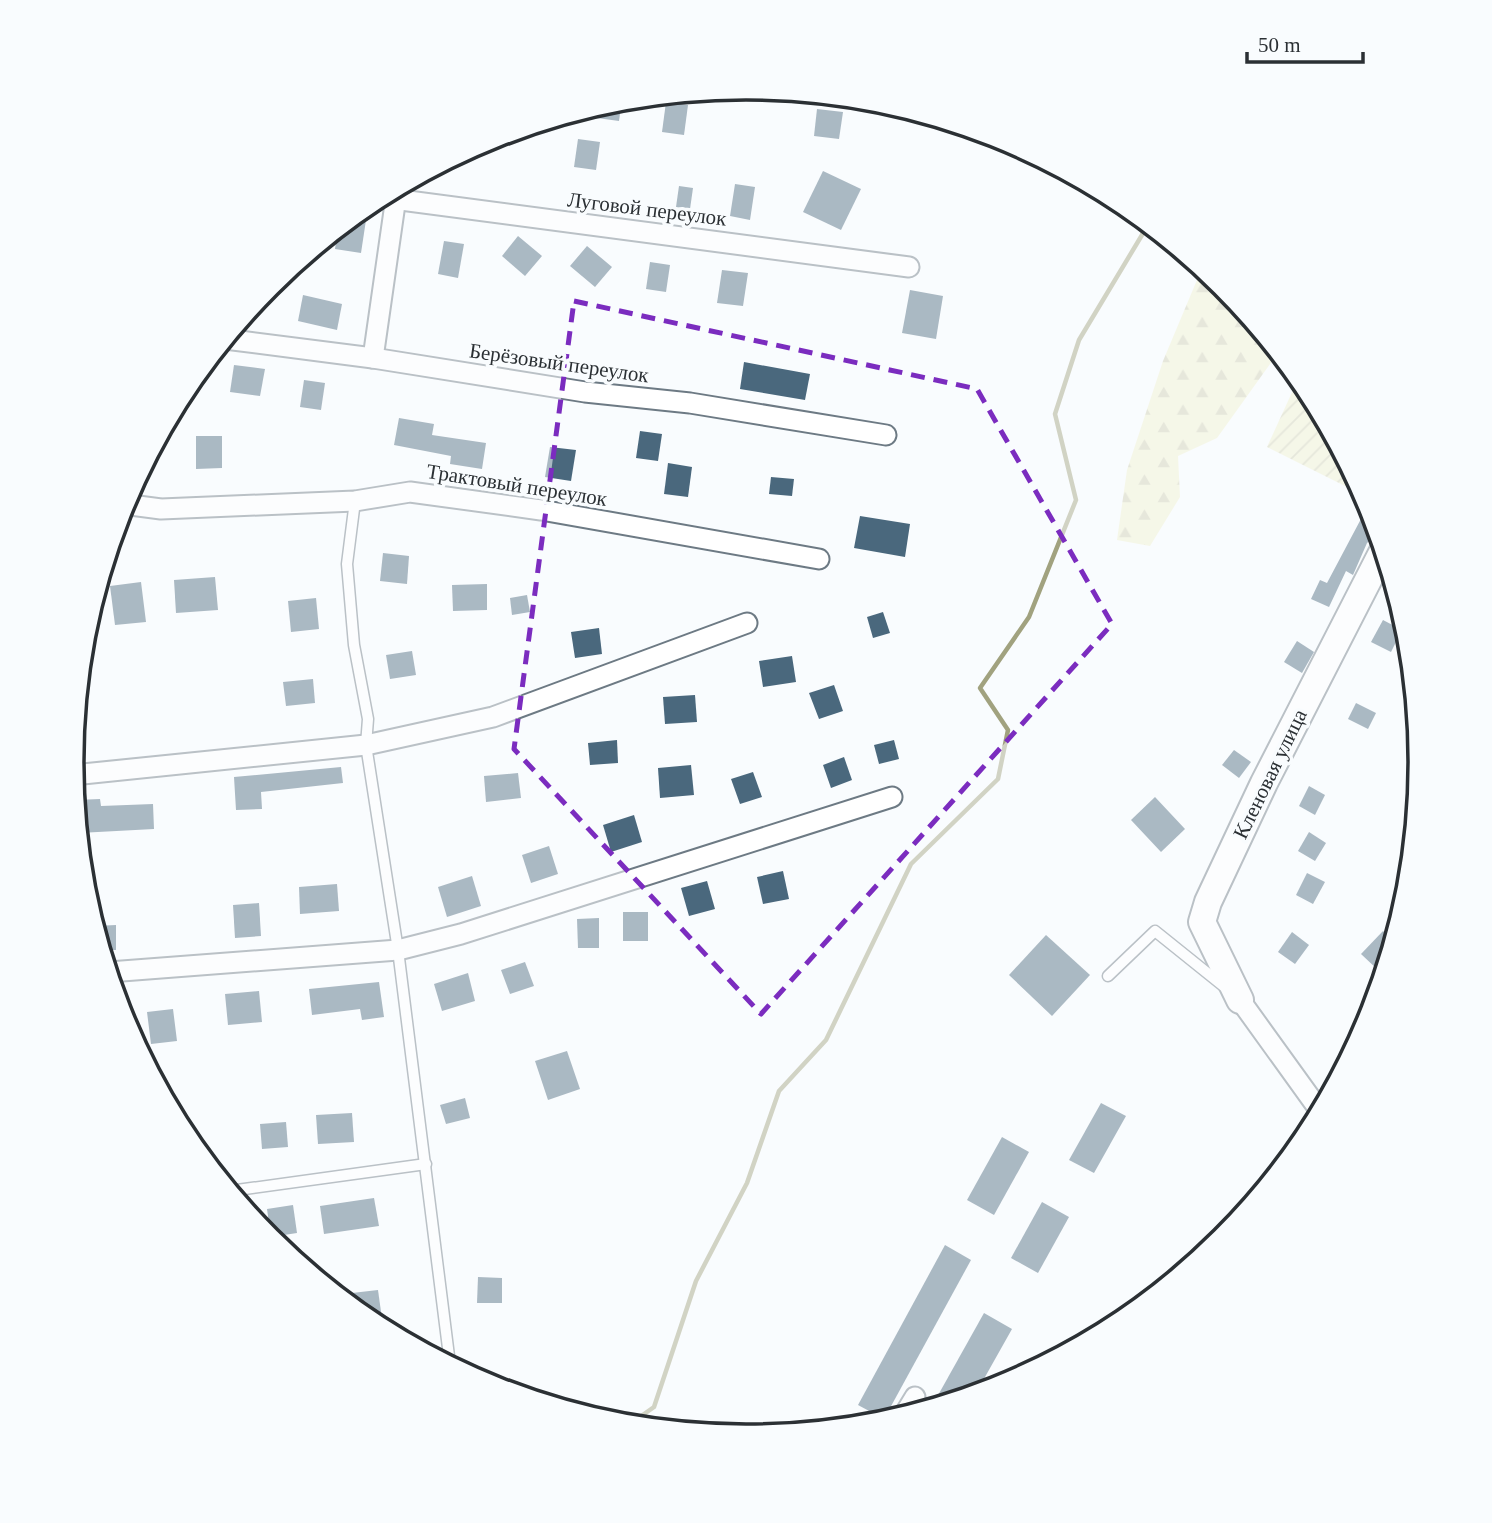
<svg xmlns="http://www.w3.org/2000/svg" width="1492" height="1523" font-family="Georgia,serif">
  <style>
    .forest { fill: url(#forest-firs) }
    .garden { fill: url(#garden-furrows) }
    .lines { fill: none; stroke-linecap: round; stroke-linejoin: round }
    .stream { stroke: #a1a27f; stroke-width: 4.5 }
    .building { fill: #4a687d }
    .lane-casing { stroke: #6d7a84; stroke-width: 13 }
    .street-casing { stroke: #6d7a84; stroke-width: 23 }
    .secondary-casing { stroke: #6d7a84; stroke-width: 30 }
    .lane { stroke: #fff; stroke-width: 10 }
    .street { stroke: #fff; stroke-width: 19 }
    .secondary { stroke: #fff; stroke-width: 26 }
    .marked { fill: none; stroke: #7b2cbf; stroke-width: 5; stroke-dasharray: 14 9; stroke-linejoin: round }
    .labels { text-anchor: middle; stroke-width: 7; stroke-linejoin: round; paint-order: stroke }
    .street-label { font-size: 21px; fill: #2b3034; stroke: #f9fcfe }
    .rim { fill: none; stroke: #2b3034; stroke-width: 3.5 }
  </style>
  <defs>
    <pattern id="forest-firs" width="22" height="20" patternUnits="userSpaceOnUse" patternTransform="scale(1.75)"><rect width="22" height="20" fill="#f0f1cf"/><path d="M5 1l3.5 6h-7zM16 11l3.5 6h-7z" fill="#cecfb2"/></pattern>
    <pattern id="garden-furrows" width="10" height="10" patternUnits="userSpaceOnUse" patternTransform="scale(1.75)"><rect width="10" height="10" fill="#f0f1cf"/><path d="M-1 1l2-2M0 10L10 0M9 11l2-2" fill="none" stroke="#cecfb2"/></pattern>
  </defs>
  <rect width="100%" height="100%" fill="#f9fcfe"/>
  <polygon class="forest" points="1202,268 1223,285 1278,353 1217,438 1178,456 1180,497 1150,546 1117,540 1127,470 1163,361"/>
  <polygon class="garden" points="1299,377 1307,387 1365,496 1267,447"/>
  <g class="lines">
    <polyline class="stream" points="630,1424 654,1407 696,1281 747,1183 779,1091 826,1040 911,864 998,779 1008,730 980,688 1029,617 1076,500 1055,414 1079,340 1142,235 1146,222"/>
  </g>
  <g class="building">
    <polygon points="622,99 619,121 568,114 615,100"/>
    <polygon points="666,102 688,105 684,135 662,132"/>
    <polygon points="817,109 843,112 839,139 814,136"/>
    <polygon points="578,139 600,142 596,170 574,167"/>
    <polygon points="823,171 861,189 841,230 803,212"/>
    <polygon points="735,184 755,187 750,220 730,216"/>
    <polygon points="679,186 693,188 690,209 676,207"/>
    <polygon points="350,218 366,220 361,253 335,249 338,228"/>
    <polygon points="518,236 542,256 525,276 502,256"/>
    <polygon points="444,241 464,244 458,278 438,274"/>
    <polygon points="587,246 612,267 595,287 570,266"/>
    <polygon points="650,262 670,265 666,292 646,289"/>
    <polygon points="722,270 748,273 743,306 717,303"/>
    <polygon points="910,290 943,296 936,339 902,333"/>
    <polygon points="303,295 342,304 337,330 298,321"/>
    <polygon points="744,362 810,374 805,400 740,389"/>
    <polygon points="234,365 265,369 260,396 230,392"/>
    <polygon points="304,380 325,383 321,410 300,407"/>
    <polygon points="399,418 434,424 432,435 486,443 482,469 450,464 451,456 394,445"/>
    <polygon points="640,431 662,434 658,461 636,458"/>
    <polygon points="196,436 222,436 222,468 196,469"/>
    <polygon points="550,447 576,450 571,481 545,477"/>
    <polygon points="668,463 692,467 688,497 664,494"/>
    <polygon points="771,477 794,479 792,496 769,494"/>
    <polygon points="860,516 910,524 905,557 854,548"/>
    <polygon points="1362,517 1375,523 1378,532 1367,543 1353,575 1346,571 1329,607 1311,599 1320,580 1327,583"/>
    <polygon points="383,553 409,556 407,584 380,581"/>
    <polygon points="215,577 218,610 176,613 174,580"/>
    <polygon points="141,582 146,622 115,625 110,586"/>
    <polygon points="487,584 487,610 453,611 452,585"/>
    <polygon points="527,595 530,612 512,615 510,598"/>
    <polygon points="316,598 319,629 291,632 288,601"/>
    <polygon points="883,612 890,633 873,638 867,617"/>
    <polygon points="1383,620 1402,630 1391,652 1371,642"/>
    <polygon points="599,628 602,654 575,658 571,632"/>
    <polygon points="1297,641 1314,652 1302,673 1284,662"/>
    <polygon points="412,651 416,675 390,679 386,655"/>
    <polygon points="792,656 796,682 763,687 759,661"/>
    <polygon points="313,679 315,703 286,706 283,682"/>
    <polygon points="834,685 843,711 819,719 809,693"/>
    <polygon points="695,695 697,722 665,724 663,697"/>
    <polygon points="1356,703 1376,713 1368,729 1348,719"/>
    <polygon points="617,740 618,763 590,765 588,743"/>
    <polygon points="894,740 899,759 879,764 874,745"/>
    <polygon points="1234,750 1251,762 1239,778 1222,765"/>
    <polygon points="844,757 852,780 831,788 823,765"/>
    <polygon points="691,765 694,795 660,798 658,768"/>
    <polygon points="341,767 343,783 261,792 262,809 236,810 234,777"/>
    <polygon points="753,772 762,797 740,804 731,779"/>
    <polygon points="518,773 521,798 486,802 484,776"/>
    <polygon points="1309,786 1325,795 1315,815 1299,806"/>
    <polygon points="1155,797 1185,829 1161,852 1131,820"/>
    <polygon points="100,799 101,806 153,804 154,829 79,833 76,800"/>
    <polygon points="634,815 642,842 611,852 603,825"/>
    <polygon points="1309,832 1326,843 1315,861 1298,851"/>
    <polygon points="549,846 558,874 531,883 522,855"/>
    <polygon points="783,871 789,899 763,904 757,877"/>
    <polygon points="1307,873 1325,882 1313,904 1296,895"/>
    <polygon points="472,876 481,906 447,917 438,887"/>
    <polygon points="707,881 715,909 689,916 681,888"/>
    <polygon points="337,884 339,911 300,914 299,887"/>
    <polygon points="259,903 261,936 235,938 233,905"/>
    <rect x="623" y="912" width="25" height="29"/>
    <polygon points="599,918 599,948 578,948 577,919"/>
    <polygon points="116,925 116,950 102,950 95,926"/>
    <polygon points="1383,931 1393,941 1387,961 1378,970 1361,954"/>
    <polygon points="1292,932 1309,945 1295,964 1278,952"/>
    <polygon points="1046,935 1090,975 1052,1016 1009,975"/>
    <polygon points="525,962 534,986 510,994 501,970"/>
    <polygon points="468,973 475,1001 442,1011 434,984"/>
    <polygon points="379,982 384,1017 362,1020 360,1009 312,1015 309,989"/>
    <polygon points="259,991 262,1022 228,1025 225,994"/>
    <polygon points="173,1009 177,1041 151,1044 147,1012"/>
    <polygon points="567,1051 580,1089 548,1100 535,1061"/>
    <polygon points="465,1098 470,1118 446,1124 440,1105"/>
    <polygon points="1101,1103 1126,1116 1094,1173 1069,1160"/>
    <polygon points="352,1113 354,1142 318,1144 316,1115"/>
    <polygon points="286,1122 288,1147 262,1149 260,1124"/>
    <polygon points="1002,1137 1029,1152 994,1215 967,1200"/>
    <polygon points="374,1198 379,1226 324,1234 320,1206"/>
    <polygon points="1042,1202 1069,1217 1038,1273 1011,1258"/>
    <polygon points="293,1205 297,1233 271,1237 267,1209"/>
    <polygon points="945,1245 971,1260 884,1419 858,1405"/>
    <polygon points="478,1277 502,1278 502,1303 477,1303"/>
    <polygon points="378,1290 382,1319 370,1321 354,1308 352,1293"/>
    <polygon points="984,1313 1012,1329 976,1393 932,1406"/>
  </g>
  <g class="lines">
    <defs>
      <g id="lane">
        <polyline points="355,501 347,564 354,645 368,719 366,745 398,950 450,1364"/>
        <polyline points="1108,976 1155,931 1226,988"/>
        <polyline points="230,1191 426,1164"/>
      </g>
      <g id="street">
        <polyline points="378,197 909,267"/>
        <polyline points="225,339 373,358 585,392 690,403 886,435"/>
        <polyline points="373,358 397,190"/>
        <polyline points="123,504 161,509 355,501 410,492 541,510 819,559"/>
        <polyline points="73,775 366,745 493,717 747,623"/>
        <polyline points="109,972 398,950 461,934 892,797"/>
        <polyline points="1240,1000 1320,1111"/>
        <polyline points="904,1415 915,1397"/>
      </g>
      <polyline id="secondary" points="1240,1000 1202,922 1208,902 1264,783 1383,551"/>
    </defs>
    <use href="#lane" class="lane-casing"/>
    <use href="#street" class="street-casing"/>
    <use href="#secondary" class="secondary-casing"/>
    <use href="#lane" class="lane"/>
    <use href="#street" class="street"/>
    <use href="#secondary" class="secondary"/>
  </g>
  <path d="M0 0H1492V1523H0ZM574,301L977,389L1112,624L761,1014L514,749Z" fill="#f9fcfe" fill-opacity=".55" fill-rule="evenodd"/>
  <path class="marked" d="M574,301L977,389L1112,624L761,1014L514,749Z"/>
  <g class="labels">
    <g class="street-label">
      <text transform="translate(647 209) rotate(7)" y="7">Луговой переулок</text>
      <text transform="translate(559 363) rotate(8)" y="7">Берёзовый переулок</text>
      <text transform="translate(517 485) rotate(9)" y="7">Трактовый переулок</text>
      <text transform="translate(1270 774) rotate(-64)" y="7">Кленовая улица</text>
    </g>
  </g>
  <path d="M0 0H1492V1523H0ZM84 762a662 662 0 1 1 1324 0a662 662 0 1 1-1324 0Z" fill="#f9fcfe" fill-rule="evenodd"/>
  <path class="rim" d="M84 762a662 662 0 1 1 1324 0a662 662 0 1 1-1324 0Z"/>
  <path d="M1247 52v10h116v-10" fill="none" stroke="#2b3034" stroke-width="3.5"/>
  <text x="1258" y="52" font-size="21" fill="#2b3034" stroke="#f9fcfe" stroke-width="5" paint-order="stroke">50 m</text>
</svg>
